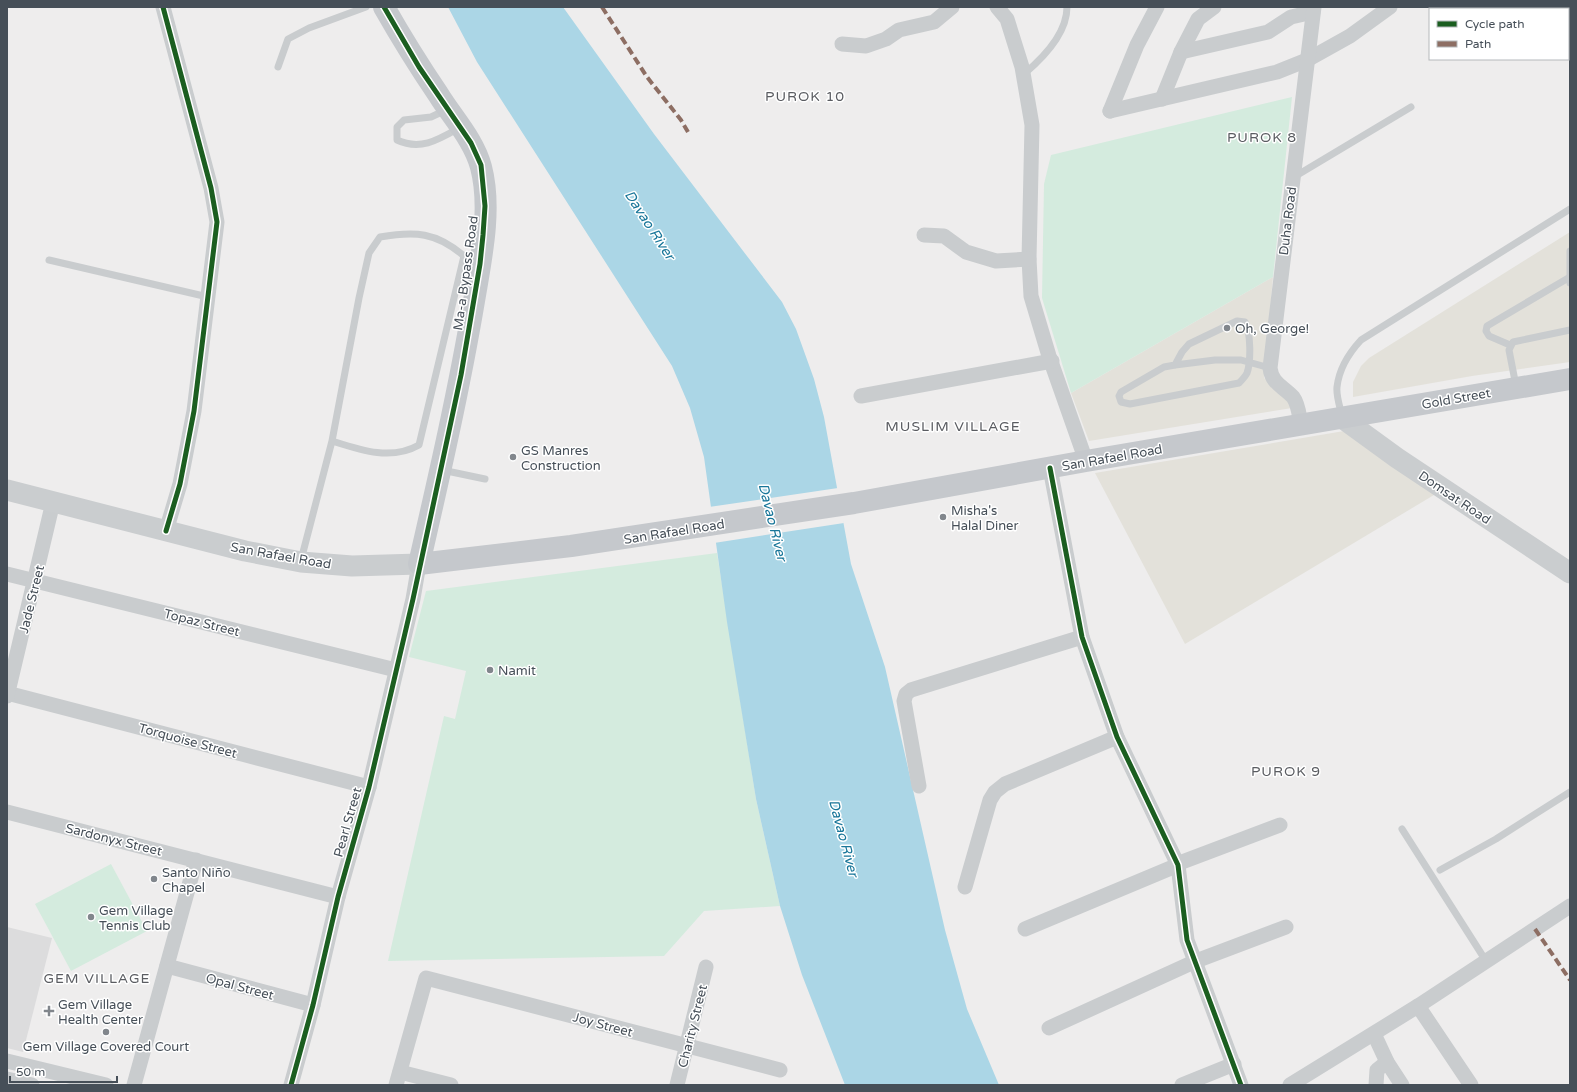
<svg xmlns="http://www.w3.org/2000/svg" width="1577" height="1092" font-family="'Varela Round',sans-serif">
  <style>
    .commercial { fill: #e3e1da }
    .education { fill: #dcdcdd }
    .green { fill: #d4ebde }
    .water { fill: #abd6e6 }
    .pier { fill: #eeeded }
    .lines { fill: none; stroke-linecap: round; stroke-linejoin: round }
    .lane { stroke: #c9ccce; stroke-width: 7 }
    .street { stroke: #c9ccce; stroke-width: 15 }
    .secondary { stroke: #cacdcf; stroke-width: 21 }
    .primary { stroke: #c5c8cc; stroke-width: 22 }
    .quiet { stroke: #8d6e63; stroke-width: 4; stroke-dasharray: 8 4; stroke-linecap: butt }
    .cycleway-casing { stroke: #fff; stroke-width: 8 }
    .cycleway { stroke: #1b5e20; stroke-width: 5 }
    .poi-dot { fill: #81868c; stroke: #fff; stroke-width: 1.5 }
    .labels { text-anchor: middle; stroke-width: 3; stroke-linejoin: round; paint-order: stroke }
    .street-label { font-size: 13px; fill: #464f58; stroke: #fff }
    .poi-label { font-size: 13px; fill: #464f58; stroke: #fff; text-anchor: start }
    .neighbourhood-label { font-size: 14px; letter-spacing: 1px; fill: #5a5c61; stroke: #fff }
    .water-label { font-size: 14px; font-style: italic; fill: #187699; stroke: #fff }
  </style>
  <rect width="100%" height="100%" fill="#eeeded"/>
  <g class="commercial">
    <polygon points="1570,232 1570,362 1472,376 1353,397 1353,382 1361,366 1369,358"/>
    <polygon points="1273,277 1264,378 1286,394 1292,408 1089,441 1071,393"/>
    <polygon points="1344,431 1439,492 1185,644 1095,473"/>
  </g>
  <polygon class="education" points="7,927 52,938 23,1052 7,1048"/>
  <g class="green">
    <polygon points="1292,97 1273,277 1071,393 1042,298 1044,184 1051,155"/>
    <polygon points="717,553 756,799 780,906 704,911 664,956 388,961 444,716 455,719 466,671 409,657 426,591"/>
    <polygon points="111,864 147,931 71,971 35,904"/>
  </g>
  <polygon class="water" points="448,7 563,7 654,134 782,302 796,329 814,379 824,417 851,564 885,667 945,930 967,1009 999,1085 845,1085 802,975 780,906 756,799 727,622 704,457 690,408 672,366 477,62"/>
  <polygon class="pier" points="838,488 844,523 714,543 709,507"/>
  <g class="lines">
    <g class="lane">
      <polyline points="278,67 288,39 309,28 366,7"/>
      <path d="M1024,74C1043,58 1067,34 1067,7"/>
      <path d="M446,110L431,117L404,120L397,127V140C420,151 438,140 459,128"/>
      <polyline points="1294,177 1411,107"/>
      <polyline points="1570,251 1570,283"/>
      <polyline points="49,260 208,297"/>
      <polyline points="1510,345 1489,336 1486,331 1487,326 1570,277"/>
      <path d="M1175,365L1182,352L1189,344L1237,321L1245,322C1251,332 1251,362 1247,373C1245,377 1242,380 1239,383L1130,404L1121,402L1119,396L1121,392L1164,367L1175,365L1215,360H1241L1270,368"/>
      <polyline points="1516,386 1509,350 1513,342 1570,330"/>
      <path d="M1342,416C1340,407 1336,396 1337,387C1339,369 1349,353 1361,340L1570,209"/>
      <polyline points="442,470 485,479"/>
      <path d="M301,560L332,441L359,298L369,253L380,237C415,231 436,232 464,256L419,445C391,461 360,450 332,441"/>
      <polyline points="1402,829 1486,961"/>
      <polyline points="1440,870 1496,839 1570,792"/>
    </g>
    <g class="street">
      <polyline points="163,7 211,188 217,222 194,411 180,484 166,531"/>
      <polyline points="997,7 1007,19 1022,67 1032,125 1029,259 1031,296 1049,356 1086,461"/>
      <polyline points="842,44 866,46 886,39 899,30 934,22 952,7"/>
      <polyline points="1181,52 1268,32 1291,17 1313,12"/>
      <polyline points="1162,99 1181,52 1198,19 1214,7"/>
      <polyline points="1110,111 1277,72 1307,60 1350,36 1390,7"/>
      <polyline points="1110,111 1137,45 1157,7"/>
      <polyline points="924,235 944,236 966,252 996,261 1029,259"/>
      <polyline points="861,396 1052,361"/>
      <path d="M1301,425C1299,416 1299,405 1293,397C1283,386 1272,384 1270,368L1314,7"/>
      <polyline points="1050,468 1082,637 1117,737 1178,865 1187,940 1241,1085"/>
      <polyline points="7,574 396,670"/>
      <polyline points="7,693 369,787"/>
      <polyline points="7,696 53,502"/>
      <polyline points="919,786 904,701 906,694 911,690 1082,637"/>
      <polyline points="7,812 338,897"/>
      <polyline points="965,887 990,800 995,792 1005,784 1117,737"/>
      <polyline points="1025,929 1178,865 1182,862 1280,825"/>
      <polyline points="167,966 313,1005"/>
      <polyline points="1418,1006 1471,1085"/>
      <polyline points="1049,1028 1196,961 1286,927"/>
      <polyline points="1374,1034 1387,1062 1402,1085"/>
      <polyline points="7,1061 106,1085"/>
      <polyline points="400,1072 451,1085"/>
      <polyline points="7,1079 32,1085"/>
      <polyline points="134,1085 196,860"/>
      <polyline points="291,1085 313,1005 338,897 369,787 413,599 419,564"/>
      <polyline points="396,1085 426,978 780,1070"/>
      <polyline points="677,1085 706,967"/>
      <polyline points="1182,1085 1234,1064"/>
      <polyline points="1290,1085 1418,1006 1570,906"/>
      <polyline points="1376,1085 1377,1070 1387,1062"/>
    </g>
    <g class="secondary">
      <polyline points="1342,418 1397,458 1570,573"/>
      <polyline points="7,490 245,551 301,562 352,566 419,564"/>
    </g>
    <path class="primary" d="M384,7C401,37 419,66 438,94C452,117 474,140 481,167C492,209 481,259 474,301C459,390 439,477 419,564L571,546L854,503L1086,461L1570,379"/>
    <g class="quiet">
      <polyline points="602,7 647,77 681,120 688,132"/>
      <polyline points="1535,929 1570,980"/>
    </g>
    <defs>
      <g id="cycleway">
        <polyline points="163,7 211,188 217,222 194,411 180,484 166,531"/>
        <polyline points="1050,468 1082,637 1117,737 1178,865 1187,940 1241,1085"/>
        <polyline points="291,1085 313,1005 338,897 369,787 413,599 461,375 480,264 483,235 485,206 481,165 471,143 419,67 384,7"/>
      </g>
    </defs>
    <use href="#cycleway" class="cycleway-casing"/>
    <use href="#cycleway" class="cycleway"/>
  </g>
  <g class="poi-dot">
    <circle cx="1227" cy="328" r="4"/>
    <circle cx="513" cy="457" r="4"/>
    <circle cx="943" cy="517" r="4"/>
    <circle cx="490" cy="670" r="4"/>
    <circle cx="154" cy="879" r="4"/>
    <circle cx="91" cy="917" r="4"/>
    <path d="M47 1005h4v4h4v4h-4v4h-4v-4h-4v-4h4z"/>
    <circle cx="106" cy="1032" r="4"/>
  </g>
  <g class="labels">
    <g class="street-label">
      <text transform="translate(1287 221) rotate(-83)" y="5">Duha Road</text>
      <text transform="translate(465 273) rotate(-82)" y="5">Ma-a Bypass Road</text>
      <text transform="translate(1456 398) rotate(-10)" y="5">Gold Street</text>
      <text transform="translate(1112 457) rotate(-10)" y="5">San Rafael Road</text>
      <text transform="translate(1455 497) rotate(34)" y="5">Domsat Road</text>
      <text transform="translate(674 531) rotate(-9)" y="5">San Rafael Road</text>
      <text transform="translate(281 555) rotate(10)" y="5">San Rafael Road</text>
      <text transform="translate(31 599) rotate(-76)" y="5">Jade Street</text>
      <text transform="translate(202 622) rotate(14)" y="5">Topaz Street</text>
      <text transform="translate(188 740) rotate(15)" y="5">Torquoise Street</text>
      <text transform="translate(347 822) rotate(-74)" y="5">Pearl Street</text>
      <text transform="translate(114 839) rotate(14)" y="5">Sardonyx Street</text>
      <text transform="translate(240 986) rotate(15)" y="5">Opal Street</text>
      <text transform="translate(603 1024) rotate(15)" y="5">Joy Street</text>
      <text transform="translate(692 1026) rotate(-76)" y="5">Charity Street</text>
    </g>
    <g class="poi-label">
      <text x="1235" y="333">Oh, George!</text>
      <text x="521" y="455">GS Manres<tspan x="521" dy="15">Construction</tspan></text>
      <text x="951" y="515">Misha's<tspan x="951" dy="15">Halal Diner</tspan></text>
      <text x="498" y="675">Namit</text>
      <text x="162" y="877">Santo Niño<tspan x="162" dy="15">Chapel</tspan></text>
      <text x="99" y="915">Gem Village<tspan x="99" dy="15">Tennis Club</tspan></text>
      <text x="58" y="1009">Gem Village<tspan x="58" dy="15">Health Center</tspan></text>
      <text x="106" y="1051" text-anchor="middle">Gem Village Covered Court</text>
    </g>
    <g class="neighbourhood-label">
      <text x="805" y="101">PUROK 10</text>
      <text x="1262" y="142">PUROK 8</text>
      <text x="953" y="431">MUSLIM VILLAGE</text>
      <text x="1286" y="776">PUROK 9</text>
      <text x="97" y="983">GEM VILLAGE</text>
    </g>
    <g class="water-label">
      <text transform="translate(650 225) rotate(57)" y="5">Davao River</text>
      <text transform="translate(773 522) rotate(76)" y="5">Davao River</text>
      <text transform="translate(844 838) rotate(75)" y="5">Davao River</text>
    </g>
  </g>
  <rect width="1577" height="1092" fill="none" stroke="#464f58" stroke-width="16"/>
  <rect x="1429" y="8" width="140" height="52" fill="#ffffff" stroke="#b5b9bc"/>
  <rect x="1437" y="21" width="20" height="6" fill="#1b5e20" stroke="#b5b9bc"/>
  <text x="1465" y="28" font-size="12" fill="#464f58">Cycle path</text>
  <rect x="1437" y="41" width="20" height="6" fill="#8d6e63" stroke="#b5b9bc"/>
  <text x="1465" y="48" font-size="12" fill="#464f58">Path</text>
  <path d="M10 1076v6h107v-6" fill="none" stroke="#464f58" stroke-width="2"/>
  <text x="16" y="1076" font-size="12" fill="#464f58" stroke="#ffffff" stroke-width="3" paint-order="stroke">50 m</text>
</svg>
